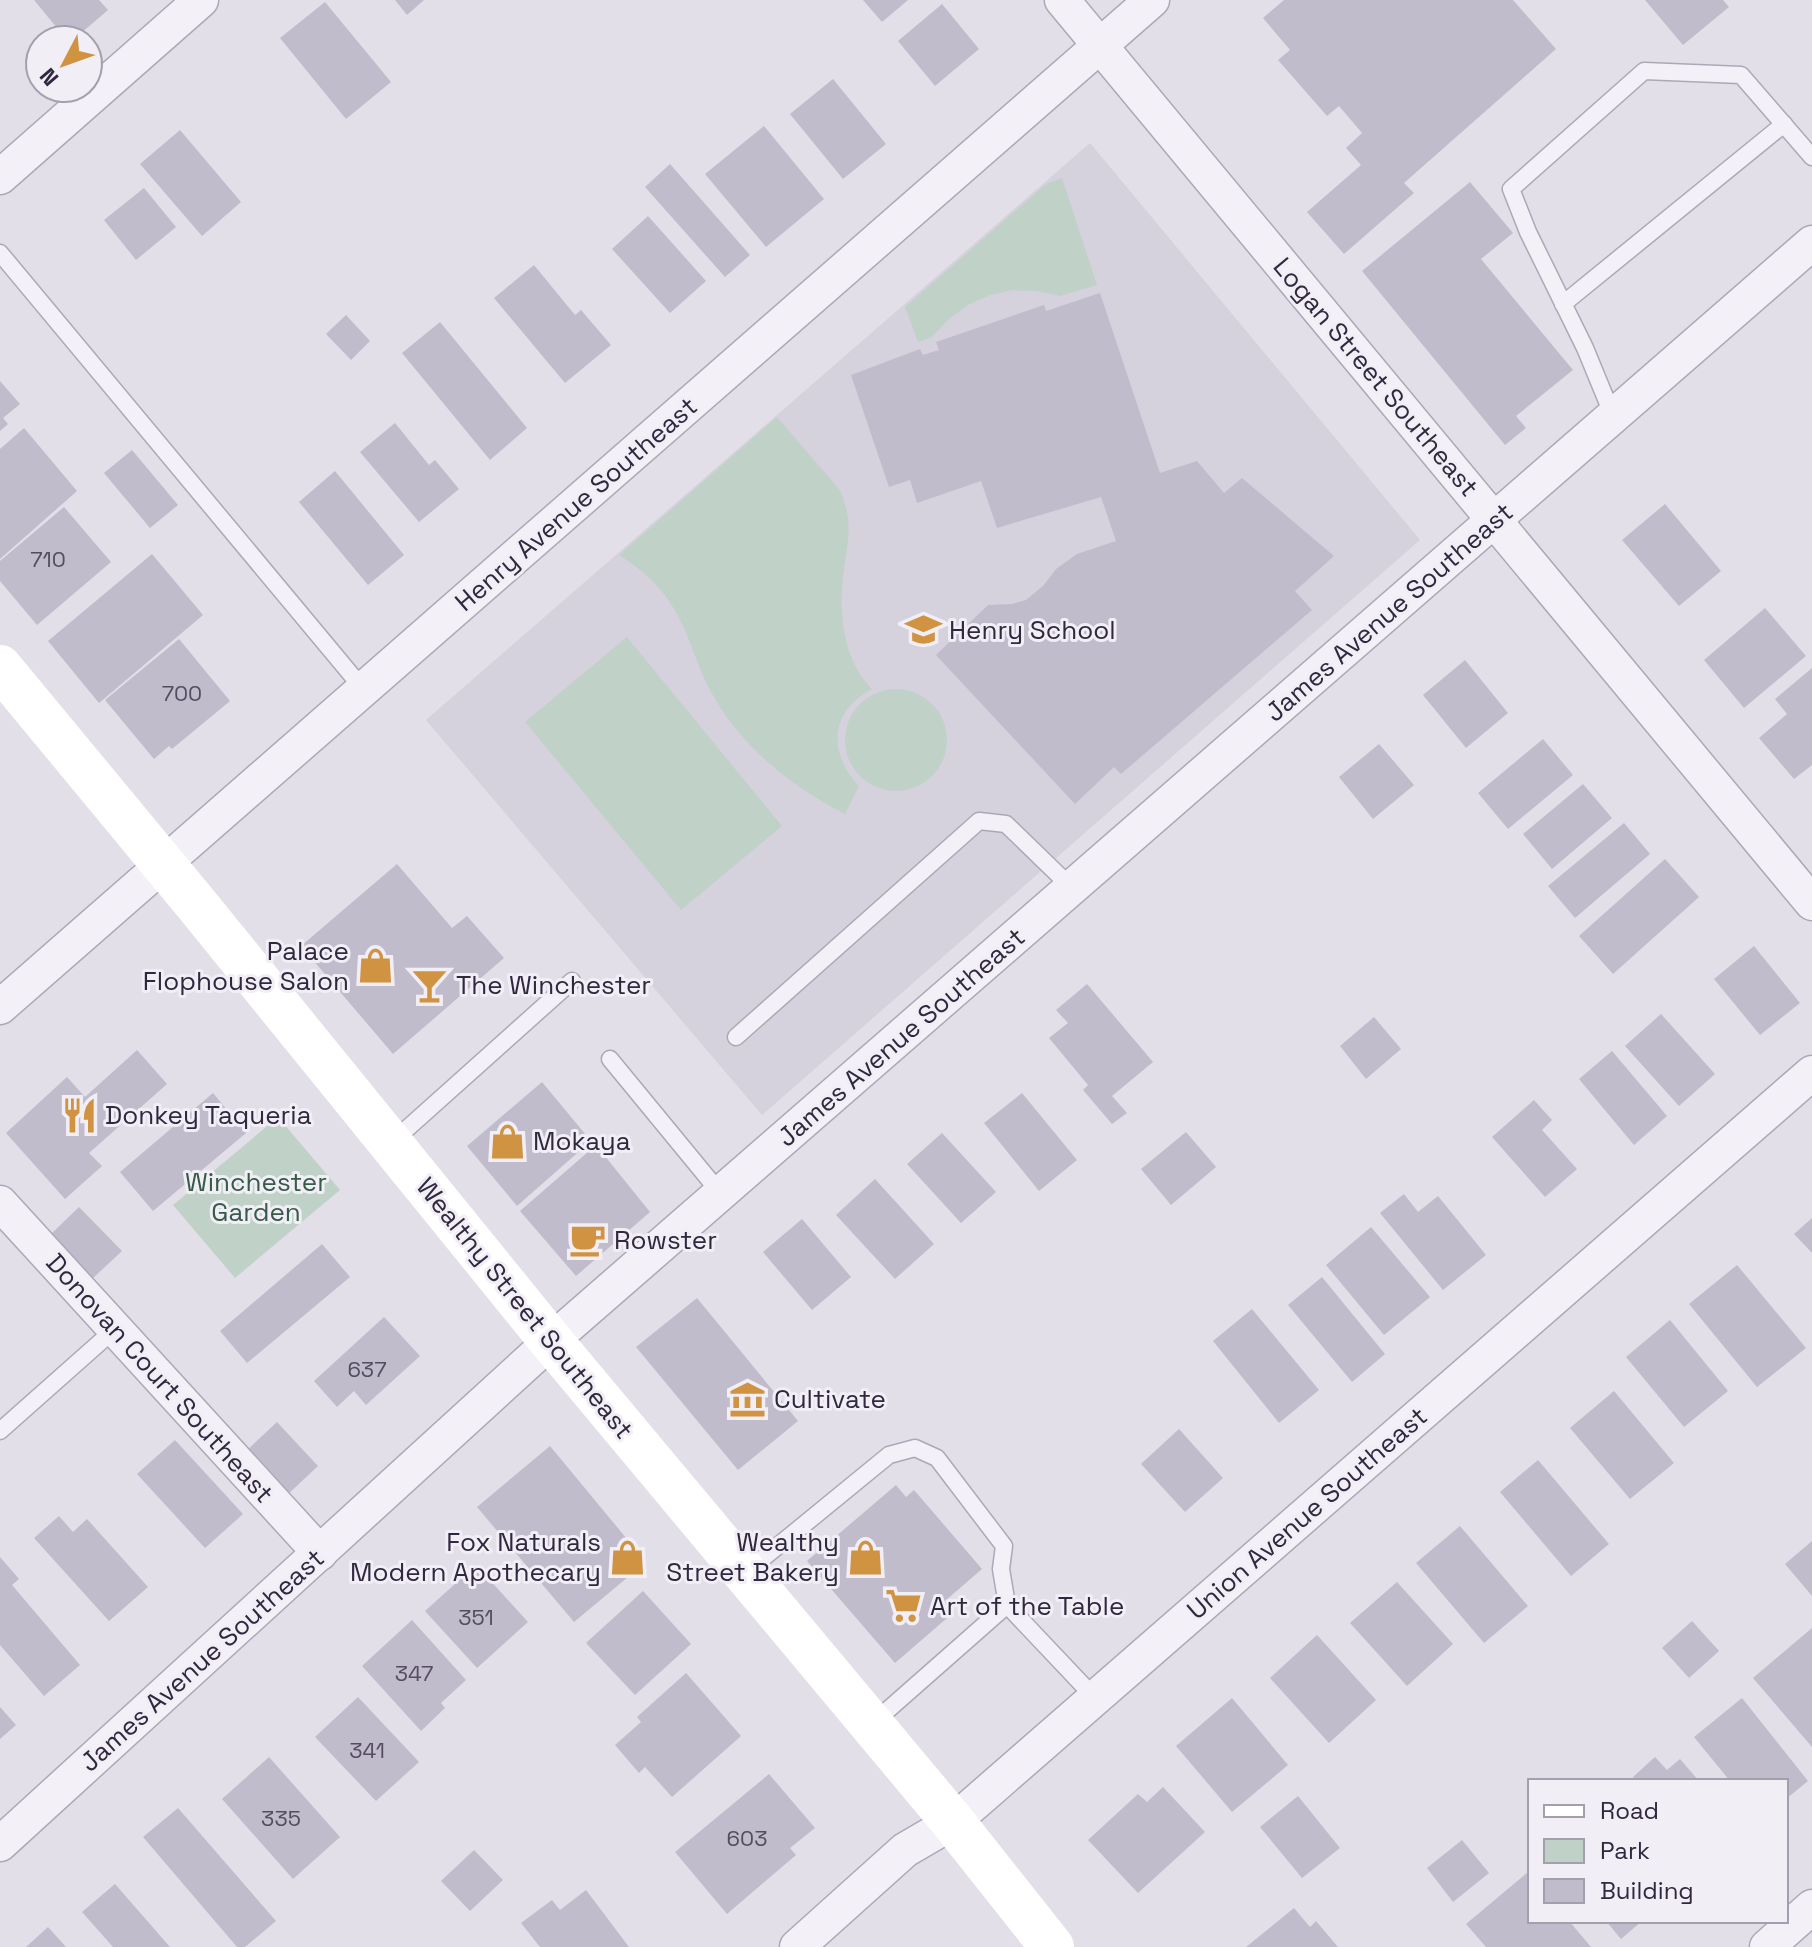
<svg xmlns="http://www.w3.org/2000/svg" width="1812" height="1947" font-family="'Space Grotesk',sans-serif">
  <style>
    .built { fill: #d5d1dd }
    .green { fill: #c0d2c8 }
    .building { fill: #c1bccb }
    .lines { fill: none; stroke-linecap: round; stroke-linejoin: round }
    .lane-casing { stroke: #ada8b5; stroke-width: 19 }
    .street-casing { stroke: #ada8b5; stroke-width: 37 }
    .lane { stroke: #f3f1f7; stroke-width: 16 }
    .street { stroke: #f3f1f7; stroke-width: 34 }
    .secondary { stroke: #fff; stroke-width: 44 }
    .labels { text-anchor: middle; stroke-width: 6; stroke-linejoin: round; paint-order: stroke }
    .number-label { font-size: 22px; fill: #544d62 }
    .street-label { font-size: 26px; fill: #30283f; stroke: #f1eef6 }
    .poi-label { font-size: 26px; fill: #30283f; stroke: #f1eef6; text-anchor: start }
    .park-label { font-size: 26px; fill: #355b49; stroke: #f1eef6 }
  </style>
  <rect width="100%" height="100%" fill="#e2dfe8"/>
  <polygon class="built" points="1090,143 1420,540 762,1115 426,720"/>
  <g class="green">
    <polygon points="1062,178 1097,285 1060,296 1037,291 1013,290 990,295 968,305 949,319 932,337 918,342 905,307 1046,184"/>
    <path d="M777,417L839,489C854,520 848,538 844,570C838,610 842,659 872,689C829,712 828,753 859,786L845,814C790,786 739,745 710,690C698,668 692,644 681,622C667,592 646,572 619,555Z"/>
    <polygon points="627,637 782,826 681,910 525,722"/>
    <circle cx="896" cy="740" r="51"/>
    <polygon points="278,1117 340,1190 235,1278 173,1205"/>
  </g>
  <g class="building">
    <polygon points="34,0 99,0 108,10 73,40 67,40"/>
    <polygon points="395,0 424,0 407,15"/>
    <polygon points="863,0 908,0 882,22"/>
    <polygon points="1284,0 1513,0 1556,49 1404,183 1414,193 1344,254 1307,212 1361,165 1346,148 1362,133 1339,106 1327,116 1278,60 1290,50 1263,18"/>
    <polygon points="1645,0 1723,0 1729,7 1683,45"/>
    <polygon points="325,2 391,82 346,119 280,38"/>
    <polygon points="942,4 979,49 935,86 898,41"/>
    <polygon points="833,79 886,144 843,179 790,114"/>
    <polygon points="764,126 824,199 766,247 705,174"/>
    <polygon points="180,130 241,202 202,236 140,164"/>
    <polygon points="670,164 750,255 725,277 645,187"/>
    <polygon points="1470,182 1513,233 1481,259 1573,370 1516,416 1526,428 1505,445 1362,271"/>
    <polygon points="144,188 176,227 136,260 104,220"/>
    <polygon points="648,216 706,281 670,313 612,249"/>
    <polygon points="534,265 575,315 581,310 611,345 565,383 494,298"/>
    <polygon points="1100,293 1160,473 1197,461 1224,493 1242,478 1334,556 1295,591 1312,610 1121,774 1114,767 1075,804 936,655 988,605 1012,604 1026,600 1043,586 1056,569 1077,554 1116,541 1101,497 997,528 981,481 917,503 910,480 889,487 851,375 920,349 923,355 939,350 936,342 1044,305 1046,311"/>
    <polygon points="346,315 370,341 351,360 326,334"/>
    <polygon points="440,322 527,428 490,460 402,353"/>
    <polygon points="0,381 20,404 3,418 8,424 0,431"/>
    <polygon points="395,423 429,465 435,460 459,489 419,522 360,452"/>
    <polygon points="24,428 77,491 0,559 0,449"/>
    <polygon points="132,450 178,505 150,528 104,473"/>
    <polygon points="335,471 404,555 368,585 299,502"/>
    <polygon points="1665,504 1721,571 1679,606 1622,540"/>
    <polygon points="64,507 111,562 37,625 0,581 0,561"/>
    <polygon points="152,554 203,615 99,703 48,641"/>
    <polygon points="1765,608 1806,656 1744,708 1704,660"/>
    <polygon points="179,639 230,701 172,749 169,746 154,759 105,700"/>
    <polygon points="1465,660 1508,713 1466,748 1423,695"/>
    <polygon points="1812,668 1812,765 1794,779 1759,738 1787,714 1775,699"/>
    <polygon points="1543,739 1573,775 1508,829 1478,793"/>
    <polygon points="1379,744 1414,785 1373,819 1339,777"/>
    <polygon points="1583,784 1612,818 1552,869 1523,834"/>
    <polygon points="1624,823 1650,854 1575,918 1548,886"/>
    <polygon points="1665,859 1699,897 1613,974 1579,936"/>
    <polygon points="397,864 452,928 467,916 504,958 393,1054 301,946"/>
    <polygon points="1754,946 1800,1003 1760,1035 1714,979"/>
    <polygon points="1087,984 1153,1062 1112,1096 1127,1113 1112,1124 1083,1090 1088,1085 1049,1038 1068,1023 1056,1010"/>
    <polygon points="1661,1014 1715,1074 1679,1106 1625,1046"/>
    <polygon points="1374,1017 1401,1049 1366,1079 1340,1046"/>
    <polygon points="137,1050 167,1084 89,1153 102,1166 65,1199 6,1133 67,1077 85,1097"/>
    <polygon points="1612,1051 1667,1116 1634,1145 1579,1079"/>
    <polygon points="542,1082 591,1141 517,1206 467,1146"/>
    <polygon points="213,1093 246,1133 153,1211 120,1172"/>
    <polygon points="1022,1093 1077,1160 1039,1191 984,1123"/>
    <polygon points="1534,1100 1552,1120 1542,1130 1577,1169 1545,1197 1492,1137"/>
    <polygon points="1186,1132 1216,1167 1171,1205 1141,1169"/>
    <polygon points="942,1133 996,1192 961,1223 907,1164"/>
    <polygon points="596,1145 650,1212 576,1276 520,1211"/>
    <polygon points="875,1179 934,1244 895,1279 836,1215"/>
    <polygon points="1404,1194 1418,1212 1438,1196 1486,1255 1443,1290 1380,1213"/>
    <polygon points="79,1207 122,1251 91,1280 49,1236"/>
    <polygon points="1812,1218 1812,1253 1794,1234"/>
    <polygon points="802,1219 851,1277 812,1310 763,1252"/>
    <polygon points="1371,1227 1430,1297 1384,1335 1326,1265"/>
    <polygon points="322,1244 350,1277 247,1363 220,1331"/>
    <polygon points="1737,1265 1806,1348 1757,1387 1689,1304"/>
    <polygon points="1322,1277 1385,1354 1352,1382 1288,1305"/>
    <polygon points="697,1298 798,1421 738,1470 636,1347"/>
    <polygon points="1252,1309 1319,1390 1279,1423 1213,1341"/>
    <polygon points="384,1317 420,1356 366,1405 354,1391 337,1407 314,1381"/>
    <polygon points="1670,1320 1728,1391 1684,1427 1626,1357"/>
    <polygon points="1614,1391 1674,1463 1630,1499 1570,1428"/>
    <polygon points="277,1422 318,1466 286,1496 245,1452"/>
    <polygon points="1179,1429 1223,1478 1185,1512 1141,1464"/>
    <polygon points="175,1440 243,1514 205,1548 137,1474"/>
    <polygon points="550,1446 646,1562 574,1622 477,1507"/>
    <polygon points="1538,1460 1609,1544 1571,1576 1500,1492"/>
    <polygon points="896,1485 906,1497 914,1490 982,1569 945,1601 954,1612 895,1663 807,1561"/>
    <polygon points="59,1516 73,1532 87,1519 148,1587 109,1621 34,1538"/>
    <polygon points="1460,1526 1528,1606 1484,1643 1416,1563"/>
    <polygon points="1812,1541 1812,1596 1785,1564"/>
    <polygon points="0,1557 19,1579 12,1585 80,1665 44,1696 0,1645"/>
    <polygon points="476,1565 528,1622 477,1668 425,1611"/>
    <polygon points="1397,1582 1453,1644 1407,1686 1350,1623"/>
    <polygon points="643,1591 691,1644 635,1695 586,1643"/>
    <polygon points="412,1620 466,1680 441,1703 445,1708 421,1731 362,1666"/>
    <polygon points="1692,1621 1719,1651 1689,1678 1662,1648"/>
    <polygon points="1812,1628 1812,1747 1753,1678"/>
    <polygon points="1317,1635 1376,1700 1329,1743 1270,1678"/>
    <polygon points="686,1673 741,1736 672,1797 645,1767 639,1773 615,1745 641,1722 637,1717"/>
    <polygon points="358,1697 419,1762 376,1801 315,1737"/>
    <polygon points="1232,1698 1288,1765 1232,1812 1176,1746"/>
    <polygon points="1742,1698 1808,1781 1786,1799 1786,1781 1730,1781 1694,1737"/>
    <polygon points="0,1707 16,1725 0,1739"/>
    <polygon points="269,1757 340,1837 293,1879 222,1799"/>
    <polygon points="1655,1757 1667,1770 1680,1759 1699,1781 1637,1781 1633,1777"/>
    <polygon points="769,1774 815,1828 790,1848 796,1855 727,1914 675,1852"/>
    <polygon points="1163,1787 1205,1832 1138,1893 1088,1840 1138,1794 1147,1802"/>
    <polygon points="1298,1796 1340,1848 1302,1878 1260,1827"/>
    <polygon points="178,1808 276,1921 245,1947 237,1947 143,1837"/>
    <polygon points="1462,1840 1489,1873 1453,1902 1427,1868"/>
    <polygon points="474,1850 503,1880 470,1911 441,1881"/>
    <polygon points="1528,1872 1530,1874 1530,1921 1569,1921 1591,1947 1486,1947 1466,1924"/>
    <polygon points="115,1884 170,1947 113,1947 82,1912"/>
    <polygon points="586,1890 629,1947 540,1947 521,1923 552,1900 560,1910"/>
    <polygon points="1294,1908 1310,1927 1316,1921 1338,1947 1246,1947"/>
    <polygon points="1606,1921 1642,1921 1621,1939"/>
    <polygon points="48,1927 66,1947 26,1947"/>
  </g>
  <g class="lines">
    <defs>
      <g id="lane">
        <polyline points="0,253 364,690"/>
        <polyline points="1563,304 1784,124"/>
        <polyline points="1613,416 1585,348 1528,232 1511,189 1644,71 1741,75 1812,157"/>
        <polyline points="736,1037 979,821 1006,824 1072,888"/>
        <polyline points="610,1059 721,1194"/>
        <polyline points="391,1143 572,981"/>
        <polyline points="0,1431 115,1329"/>
        <polyline points="746,1572 889,1455 915,1448 937,1458 1004,1546 1001,1569 1007,1605 873,1723"/>
        <polyline points="1007,1605 1095,1698"/>
      </g>
      <g id="street">
        <polyline points="1062,0 1812,903"/>
        <polyline points="0,177 201,0"/>
        <polyline points="0,1007 1152,0"/>
        <polyline points="0,1203 320,1553"/>
        <polyline points="0,1844 551,1341 1812,243"/>
        <polyline points="797,1947 905,1850 953,1822 1812,1073"/>
        <polyline points="1767,1947 1812,1907"/>
      </g>
    </defs>
    <use href="#lane" class="lane-casing"/>
    <use href="#street" class="street-casing"/>
    <use href="#lane" class="lane"/>
    <use href="#street" class="street"/>
    <polyline class="secondary" points="0,667 197,905 551,1341 953,1822 1052,1947"/>
  </g>
  <defs>
    <symbol id="school-bare" viewBox="-9 -9 18 18"><path d="M0-5L7-2L0 1L-7-2ZM-4 1L0 2.5L4 1V4Q0 6-4 4Z" fill="#cf9342" stroke="#f1eef6" stroke-width="2.5" paint-order="stroke"/></symbol>
    <symbol id="shop-bare" viewBox="-9 -9 18 18"><path d="M-5-2.5h2.3a2.7 3.5 0 0 1 5.4 0H5L5.5 6h-11ZM-1.5-2.5h3a1.5 2.3 0 0 0-3 0Z" fill="#cf9342" stroke="#f1eef6" stroke-width="2.5" paint-order="stroke"/></symbol>
    <symbol id="bar-bare" viewBox="-9 -9 18 18"><path d="M-6-5H6L.8 .8V4.5H3.5V6h-7V4.5H-.8V.8Z" fill="#cf9342" stroke="#f1eef6" stroke-width="2.5" paint-order="stroke"/></symbol>
    <symbol id="restaurant-bare" viewBox="-9 -9 18 18"><path d="M-5-6h1v4h1v-4h1v4h1v-4h1v5L-1.5 .5V6h-2V.5L-5-1ZM5-6V6H3V1.5H1.5Q1.5-4 5-6Z" fill="#cf9342" stroke="#f1eef6" stroke-width="2.5" paint-order="stroke"/></symbol>
    <symbol id="cafe-bare" viewBox="-9 -9 18 18"><path d="M-5.5-4.5H6V0H3Q3 3.5 0 3.5H-2.5Q-5.5 3.5-5.5 0ZM3-3.2v2h1.7v-2ZM-6 4.5H4V6H-6Z" fill="#cf9342" stroke="#f1eef6" stroke-width="2.5" paint-order="stroke"/></symbol>
    <symbol id="museum-bare" viewBox="-9 -9 18 18"><path d="M0-6L6-3V-2H-6V-3ZM-5-1h2V3h-2ZM-1-1h2V3h-2ZM3-1h2V3H3ZM-6 4H6V6H-6Z" fill="#cf9342" stroke="#f1eef6" stroke-width="2.5" paint-order="stroke"/></symbol>
    <symbol id="supermarket-bare" viewBox="-9 -9 18 18"><path d="M-6-5.5h2.5l.6 2H6L4.5 2H-2.5L-4.4-4H-6ZM-1.5 3.2a1.3 1.3 0 1 0 .1 0ZM3 3.2a1.3 1.3 0 1 0 .1 0Z" fill="#cf9342" stroke="#f1eef6" stroke-width="2.5" paint-order="stroke"/></symbol>
  </defs>
  <g fill-rule="evenodd">
    <use href="#school-bare" x="898" y="604" width="51" height="51"/>
    <use href="#shop-bare" x="350" y="940" width="51" height="51"/>
    <use href="#bar-bare" x="404" y="960" width="51" height="51"/>
    <use href="#restaurant-bare" x="54" y="1090" width="51" height="51"/>
    <use href="#shop-bare" x="482" y="1116" width="51" height="51"/>
    <use href="#cafe-bare" x="562" y="1214" width="51" height="51"/>
    <use href="#museum-bare" x="722" y="1374" width="51" height="51"/>
    <use href="#shop-bare" x="602" y="1532" width="51" height="51"/>
    <use href="#shop-bare" x="840" y="1532" width="51" height="51"/>
    <use href="#supermarket-bare" x="878" y="1580" width="51" height="51"/>
  </g>
  <g class="labels">
    <g class="number-label">
      <text x="48" y="567">710</text>
      <text x="182" y="701">700</text>
      <text x="367" y="1377">637</text>
      <text x="476" y="1625">351</text>
      <text x="414" y="1681">347</text>
      <text x="367" y="1758">341</text>
      <text x="281" y="1826">335</text>
      <text x="747" y="1846">603</text>
    </g>
    <g class="street-label">
      <text transform="translate(1376 377) rotate(50)" y="9">Logan Street Southeast</text>
      <text transform="translate(576 504) rotate(-41)" y="9">Henry Avenue Southeast</text>
      <text transform="translate(1389 612) rotate(-41)" y="9">James Avenue Southeast</text>
      <text transform="translate(901 1037) rotate(-41)" y="9">James Avenue Southeast</text>
      <text transform="translate(525 1308) rotate(51)" y="9">Wealthy Street Southeast</text>
      <text transform="translate(160 1378) rotate(48)" y="9">Donovan Court Southeast</text>
      <text transform="translate(1307 1513) rotate(-41)" y="9">Union Avenue Southeast</text>
      <text transform="translate(202 1660) rotate(-42)" y="9">James Avenue Southeast</text>
    </g>
    <g class="poi-label">
      <text x="949" y="639">Henry School</text>
      <text x="349" y="960" text-anchor="end">Palace<tspan x="349" dy="30">Flophouse Salon</tspan></text>
      <text x="456" y="994">The Winchester</text>
      <text x="105" y="1124">Donkey Taqueria</text>
      <text x="533" y="1150">Mokaya</text>
      <text x="614" y="1249">Rowster</text>
      <text x="774" y="1408">Cultivate</text>
      <text x="601" y="1551" text-anchor="end">Fox Naturals<tspan x="601" dy="30">Modern Apothecary</tspan></text>
      <text x="839" y="1551" text-anchor="end">Wealthy<tspan x="839" dy="30">Street Bakery</tspan></text>
      <text x="930" y="1615">Art of the Table</text>
    </g>
    <g class="park-label">
      <text x="256" y="1191">Winchester<tspan x="256" dy="30">Garden</tspan></text>
    </g>
  </g>
  <rect x="1528" y="1779" width="260" height="144" fill="#f1eef6" stroke="#a49fad" stroke-width="2"/>
  <rect x="1544" y="1805" width="40" height="12" fill="#ffffff" stroke="#a49fad" stroke-width="2"/>
  <text x="1600" y="1819" font-size="24" fill="#30283f">Road</text>
  <rect x="1544" y="1839" width="40" height="24" fill="#c0d2c8" stroke="#a49fad" stroke-width="2"/>
  <text x="1600" y="1859" font-size="24" fill="#30283f">Park</text>
  <rect x="1544" y="1879" width="40" height="24" fill="#c1bccb" stroke="#a49fad" stroke-width="2"/>
  <text x="1600" y="1899" font-size="24" fill="#30283f">Building</text>
  <g transform="translate(64 64) rotate(229)"><circle r="38" fill="#f1eef6" stroke="#a49fad" stroke-width="2"/>
  <path d="M0-6L14 30L0 20L-14 30Z" fill="#cf9342"/>
  <text y="-12" font-size="22" font-weight="bold" text-anchor="middle" fill="#30283f">N</text>
  </g>
</svg>
